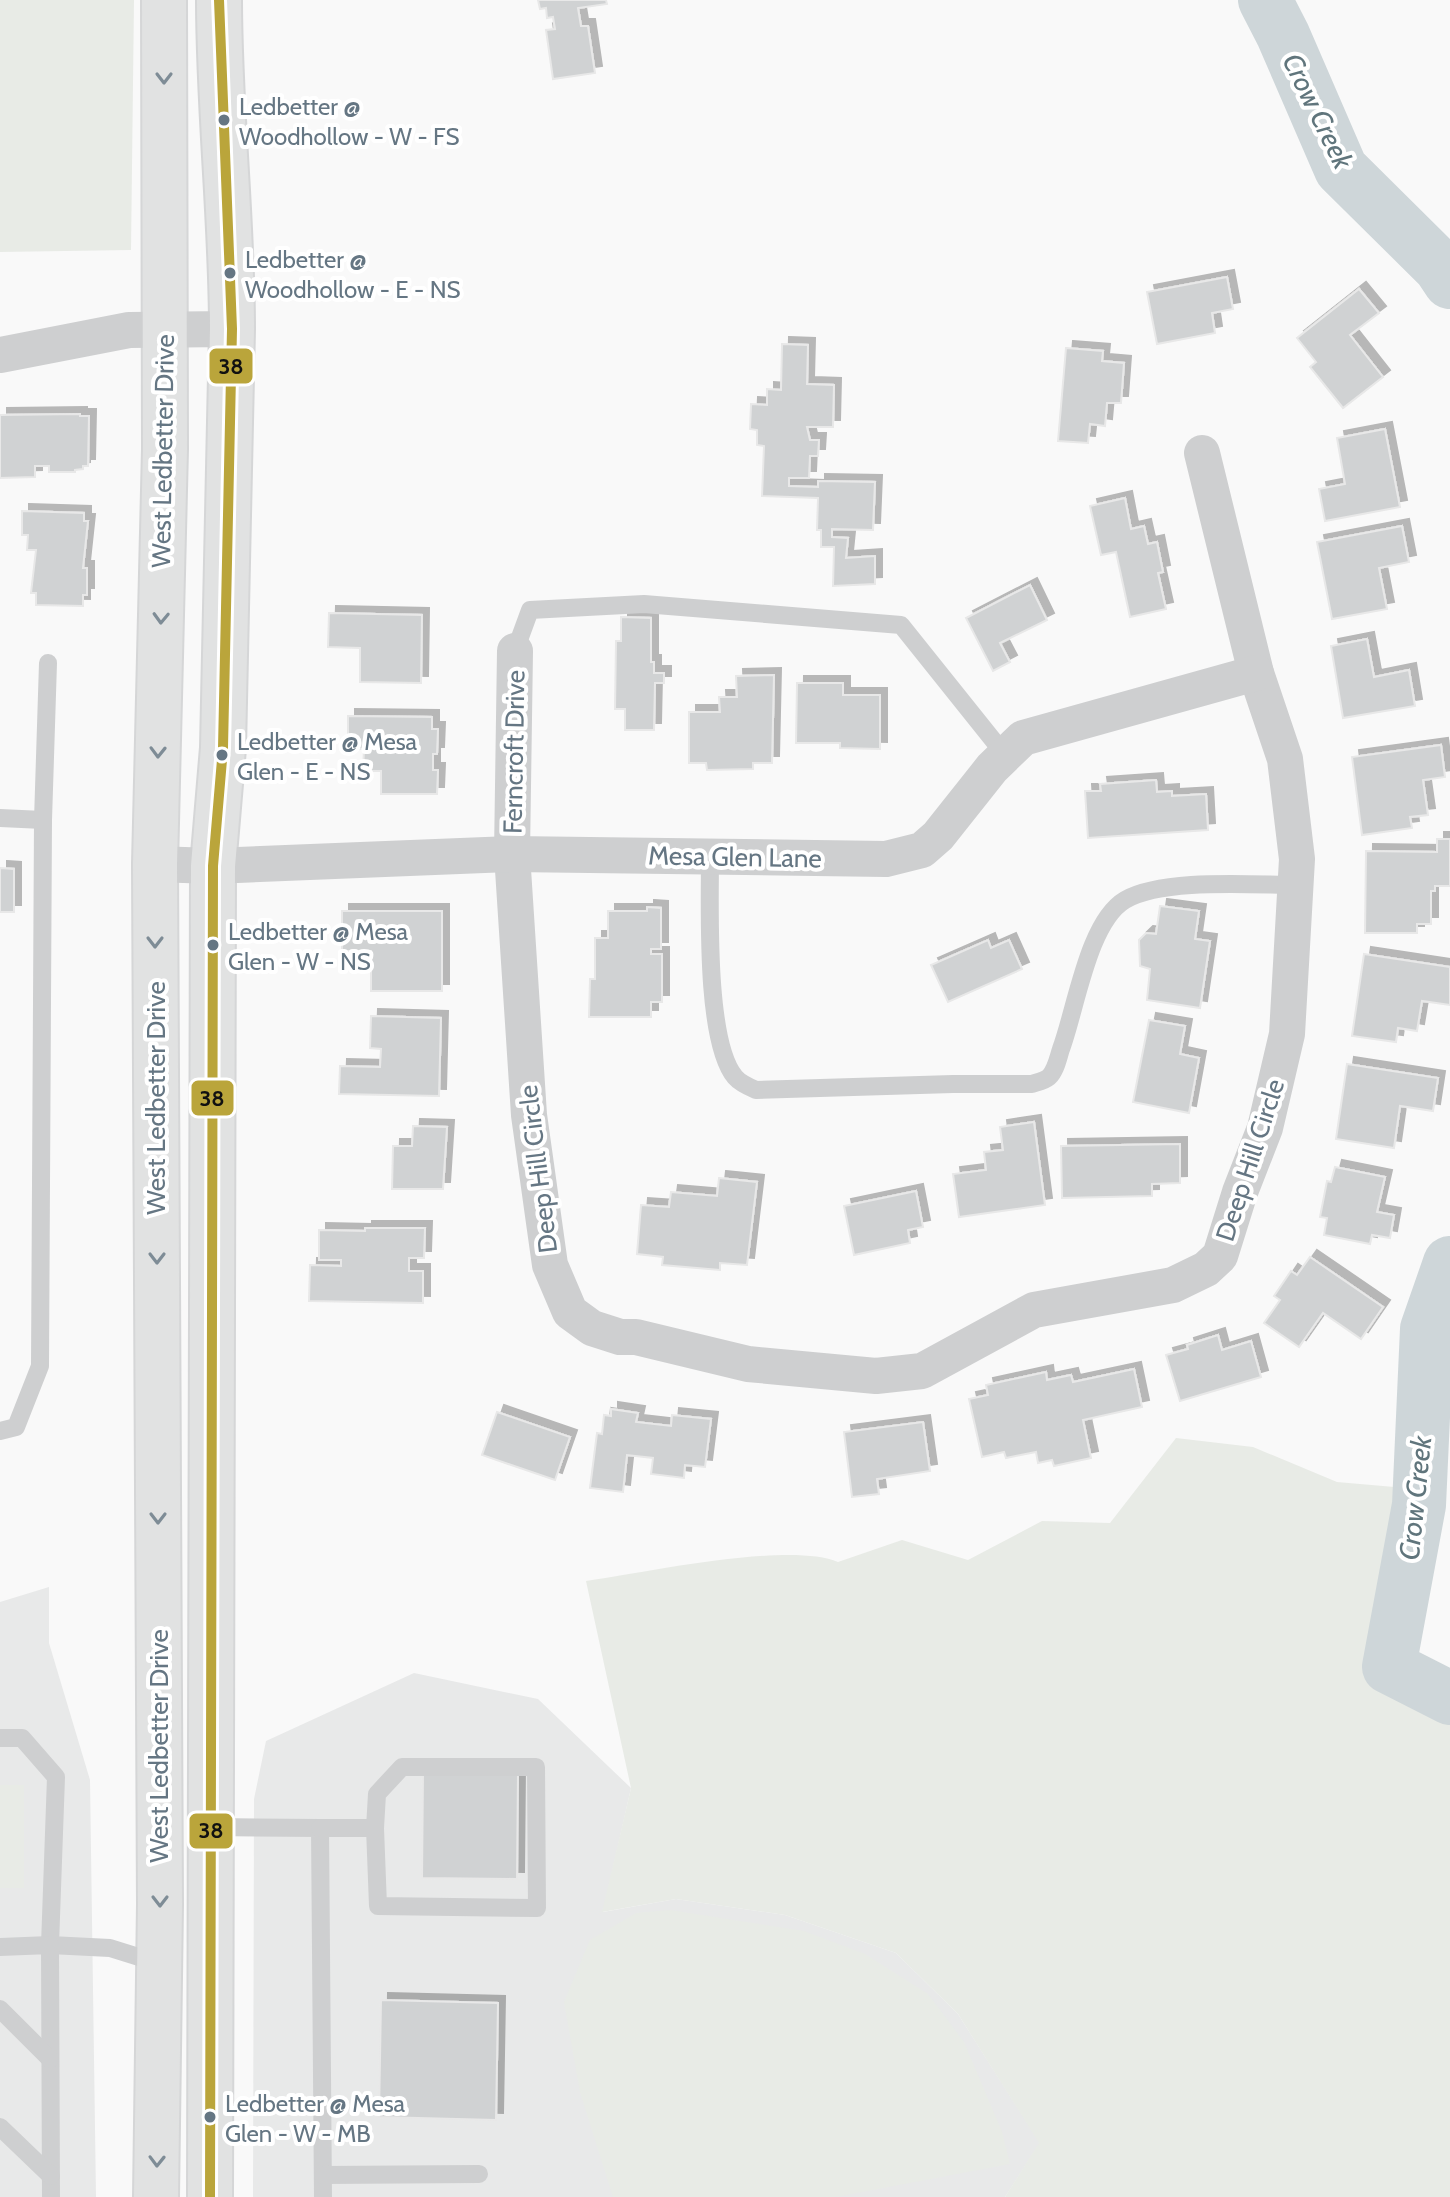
<svg xmlns="http://www.w3.org/2000/svg" width="1450" height="2197" font-family="Cabin,sans-serif">
  <style>
    .built { fill: #e8e9e9 }
    .green { fill: #e8ebe6 }
    .lines { fill: none; stroke-linecap: round; stroke-linejoin: round }
    .river { stroke: #ced6d9; stroke-width: 54 }
    .building { fill: #d0d2d3; stroke: #e8e8e8; stroke-width: 2; filter: url(#shadow) }
    .primary-casing { stroke: #d5d6d7; stroke-width: 48 }
    .lane { stroke: #cecfd0; stroke-width: 18 }
    .street { stroke: #cecfd0; stroke-width: 36 }
    .primary { stroke: #e1e2e2; stroke-width: 44 }
    .bus-1-casing { stroke: #fff; stroke-width: 16 }
    .bus-1 { stroke: #baa53b; stroke-width: 10 }
    .oneway { stroke: #7e8c96 }
    .bus-dot { fill: #657683; stroke: #fff; stroke-width: 3 }
    .labels { text-anchor: middle; stroke-width: 8; stroke-linejoin: round; paint-order: stroke }
    .bus-label { font-size: 24px; fill: #657683; stroke: #fff; text-anchor: start }
    .street-label { font-size: 26px; fill: #657683; stroke: #fff }
    .water-label { font-size: 28px; font-style: italic; fill: #60757c; stroke: #fff }
    .line-badge { stroke: #fff; stroke-width: 3 }
    .pale-badge-label { font-size: 22px; text-anchor: middle; font-weight: bold; fill: #111 }
  </style>
  <defs>
    <filter id="shadow"><feDropShadow dx="7" dy="-7" stdDeviation="0" flood-color="#0004"/></filter>
  </defs>
  <rect width="100%" height="100%" fill="#f9f9f9"/>
  <g class="built">
    <polygon points="49,1587 49,1643 90,1780 96,2197 0,2197 0,1602"/>
    <polygon points="414,1673 538,1699 631,1788 603,1912 676,1899 785,1915 896,1953 958,2014 1040,2143 1005,2197 253,2197 254,1799 266,1741"/>
  </g>
  <g class="green">
    <polygon points="0,0 134,0 131,250 0,252"/>
    <path d="M1176,1438L1253,1447L1337,1482L1406,1488L1399,1666L1450,1690V2197H1005L1039,2143L958,2014L896,1953L785,1915L676,1899L602,1912L631,1788L586,1581C644,1573 789,1541 838,1562L902,1540L968,1560L1042,1521L1110,1523Z"/>
    <rect x="0" y="1785" width="24" height="103"/>
    <polygon points="670,1910 804,1931 865,1954 928,1994 964,2042 1002,2132 1010,2164 836,2197 613,2197 580,2092 564,2002 590,1940 636,1913"/>
  </g>
  <g class="lines">
    <g class="river">
      <polyline points="1265,0 1283,35 1341,169 1440,267 1450,282"/>
      <polyline points="1450,1263 1427,1329 1419,1505 1389,1667 1450,1698"/>
    </g>
  </g>
  <g class="building">
    <polygon points="538,0 606,0 607,4 578,8 581,26 588,26 595,73 553,79 546,30 555,29 553,17 547,18 546,8 540,9"/>
    <polygon points="1227,277 1233,309 1212,313 1215,333 1157,344 1147,292"/>
    <polygon points="1359,289 1379,313 1350,335 1383,377 1343,408 1310,367 1316,362 1297,338"/>
    <polygon points="782,344 808,345 807,384 834,385 833,427 807,427 810,440 819,440 818,456 810,456 809,478 789,478 789,486 818,487 818,481 875,482 873,530 832,529 832,537 848,538 846,558 875,556 875,584 833,586 834,547 821,547 821,530 817,530 818,498 762,496 764,446 757,445 757,430 750,429 751,404 767,405 767,389 781,390"/>
    <polygon points="1066,348 1103,351 1102,361 1124,363 1121,403 1107,403 1105,426 1090,424 1088,443 1058,441"/>
    <polygon points="80,414 80,416 89,416 88,466 83,466 83,469 75,470 75,472 49,472 49,466 35,466 35,477 0,478 0,415"/>
    <polygon points="1385,429 1400,507 1325,521 1319,489 1345,484 1337,438"/>
    <polygon points="1125,498 1131,529 1144,526 1148,544 1157,542 1163,572 1158,573 1166,609 1130,617 1116,552 1101,555 1090,506"/>
    <polygon points="22,511 84,513 84,521 88,521 83,568 87,568 87,595 83,595 83,606 36,605 36,593 31,593 36,550 27,550 28,535 22,535"/>
    <polygon points="1402,526 1409,562 1379,568 1387,609 1332,619 1317,542"/>
    <polygon points="1030,585 1047,620 1000,643 1010,662 993,671 966,618"/>
    <polygon points="329,613 422,615 421,683 360,682 360,648 328,647"/>
    <polygon points="621,617 651,618 651,662 654,662 654,673 664,673 664,683 655,683 654,730 625,730 625,709 615,709 616,641 621,641"/>
    <polygon points="1367,639 1374,677 1409,670 1415,706 1343,718 1331,646"/>
    <polygon points="774,675 772,763 753,763 753,769 707,770 706,763 689,763 689,712 720,712 719,697 737,697 736,676"/>
    <polygon points="797,683 843,683 843,695 880,695 880,749 840,748 840,743 796,743"/>
    <polygon points="348,716 432,717 432,729 438,729 437,754 433,754 433,770 438,770 437,794 381,794 381,771 363,771 364,749 348,749"/>
    <polygon points="1441,745 1445,777 1423,780 1428,815 1410,817 1412,828 1362,835 1352,757"/>
    <polygon points="1156,780 1157,792 1172,791 1172,796 1206,794 1208,830 1088,838 1085,791 1101,791 1100,784"/>
    <polygon points="1437,839 1450,839 1450,886 1435,886 1435,891 1431,891 1431,924 1417,924 1417,933 1365,933 1366,851 1437,852"/>
    <polygon points="0,868 14,869 14,912 0,912"/>
    <polygon points="1160,906 1199,911 1195,939 1210,941 1200,1008 1147,1000 1150,969 1140,966 1139,940 1146,933 1156,934"/>
    <polygon points="647,907 661,908 661,949 651,949 651,954 662,954 662,1002 651,1002 651,1017 589,1017 590,979 595,979 595,938 608,938 608,911 647,911"/>
    <polygon points="342,911 442,911 442,991 371,991 371,951 342,951"/>
    <polygon points="988,940 991,948 1009,940 1022,969 948,1002 931,965"/>
    <polygon points="1364,954 1450,967 1450,1005 1422,1001 1417,1031 1398,1028 1396,1042 1352,1036"/>
    <polygon points="371,1016 441,1018 439,1096 339,1094 340,1066 380,1067 381,1049 370,1048"/>
    <polygon points="1149,1020 1185,1026 1180,1054 1199,1058 1189,1113 1133,1102"/>
    <polygon points="1347,1064 1438,1078 1433,1111 1400,1106 1394,1148 1336,1139"/>
    <polygon points="1034,1122 1045,1205 959,1217 953,1174 986,1170 984,1152 1003,1150 1000,1127"/>
    <polygon points="413,1126 447,1127 443,1189 392,1189 393,1146 412,1146"/>
    <polygon points="1180,1144 1180,1183 1152,1184 1152,1196 1062,1198 1061,1146"/>
    <polygon points="1335,1167 1385,1177 1377,1212 1394,1215 1390,1238 1372,1235 1370,1244 1324,1235 1327,1218 1320,1217 1327,1181 1331,1182"/>
    <polygon points="719,1178 757,1182 747,1265 720,1263 720,1270 662,1265 663,1257 637,1254 641,1205 669,1207 671,1192 717,1196"/>
    <polygon points="916,1191 923,1227 908,1230 910,1243 854,1255 844,1206"/>
    <polygon points="365,1228 425,1228 424,1258 409,1258 409,1271 423,1271 423,1303 309,1301 310,1265 341,1266 341,1260 319,1260 319,1230 365,1231"/>
    <polygon points="1310,1257 1383,1307 1361,1339 1323,1313 1299,1347 1264,1323 1280,1300 1274,1296 1291,1271 1297,1275"/>
    <polygon points="1218,1335 1222,1350 1251,1341 1261,1377 1180,1401 1166,1355 1188,1349 1187,1345"/>
    <polygon points="1134,1369 1142,1407 1083,1420 1091,1458 1054,1466 1052,1460 1038,1463 1036,1452 1006,1458 1004,1452 982,1457 969,1399 988,1395 986,1385 1046,1372 1047,1380 1071,1375 1073,1382"/>
    <polygon points="611,1409 638,1413 636,1422 671,1426 672,1415 711,1419 705,1467 685,1465 684,1478 651,1474 653,1458 627,1455 623,1492 590,1488 597,1433 602,1434 604,1415 611,1416"/>
    <polygon points="497,1412 570,1437 555,1480 482,1455"/>
    <polygon points="923,1422 930,1471 877,1479 879,1494 852,1497 844,1432"/>
    <polygon points="423,1772 518,1773 517,1879 422,1878"/>
    <polygon points="381,2000 498,2003 496,2120 379,2117"/>
  </g>
  <g class="lines">
    <defs>
      <g id="primary">
        <polyline points="156,2197 160,1904 155,864 165,449 164,0"/>
        <path d="M210,2197L213,866L223,748L232,329C232,219 219,110 219,0"/>
      </g>
    </defs>
    <use href="#primary" class="primary-casing"/>
    <g class="lane">
      <polyline points="515,651 530,610 644,604 901,625 1005,755"/>
      <polyline points="0,818 43,820"/>
      <path d="M710,856C710,905 705,1041 735,1077C740,1083 749,1087 756,1090L953,1084H1032C1038,1082 1044,1081 1049,1077C1056,1070 1058,1058 1061,1049C1076,1009 1088,922 1125,900C1163,878 1252,885 1296,885"/>
      <polyline points="0,1431 16,1427 40,1366 43,820 48,663"/>
      <polyline points="0,1738 22,1738 56,1777 50,1945 110,1948 158,1963"/>
      <polyline points="211,1827 320,1828 323,2197"/>
      <polyline points="320,1828 375,1828 378,1906 537,1908 536,1767 402,1767 377,1794 375,1828"/>
      <polyline points="0,1947 50,1945 51,2197"/>
      <polyline points="0,2009 50,2059"/>
      <polyline points="0,2127 51,2176"/>
      <polyline points="323,2175 479,2174"/>
    </g>
    <g class="street">
      <polyline points="0,355 129,330 232,329"/>
      <polyline points="515,651 512,854 529,1115 550,1265 570,1312 592,1328 620,1337 636,1337 748,1364 876,1376 922,1371 1034,1310 1173,1285 1206,1269 1220,1256 1240,1192 1265,1128 1287,1034 1297,859 1285,759 1256,673 1202,453"/>
      <polyline points="155,864 213,866 512,854 886,859 922,850 938,836 992,768 1023,738 1256,673"/>
    </g>
    <use href="#primary" class="primary"/>
    <defs>
      <polyline id="bus-1" points="210,2197 213,866 223,748 232,329 219,0"/>
    </defs>
    <use href="#bus-1" class="bus-1-casing"/>
    <use href="#bus-1" class="bus-1"/>
  </g>
  <defs><path id="oneway-chevron" d="M-2-3.5L2.5 0L-2 3.5" fill="none" stroke-width="1.6" stroke-linecap="round" stroke-linejoin="round" transform="scale(2)"/></defs>
  <g class="oneway">
    <use href="#oneway-chevron" transform="translate(164 78) rotate(90)"/>
    <use href="#oneway-chevron" transform="translate(161 618) rotate(92)"/>
    <use href="#oneway-chevron" transform="translate(158 752) rotate(91)"/>
    <use href="#oneway-chevron" transform="translate(155 942) rotate(90)"/>
    <use href="#oneway-chevron" transform="translate(157 1258) rotate(90)"/>
    <use href="#oneway-chevron" transform="translate(158 1518) rotate(90)"/>
    <use href="#oneway-chevron" transform="translate(160 1901) rotate(90)"/>
    <use href="#oneway-chevron" transform="translate(157 2161) rotate(91)"/>
  </g>
  <g class="bus-dot">
    <circle cx="224" cy="120" r="7"/>
    <circle cx="230" cy="273" r="7"/>
    <circle cx="222" cy="755" r="7"/>
    <circle cx="213" cy="945" r="7"/>
    <circle cx="210" cy="2117" r="7"/>
  </g>
  <g class="labels">
    <g class="bus-label">
      <text x="239" y="115">Ledbetter @<tspan x="239" dy="30">Woodhollow - W - FS</tspan></text>
      <text x="245" y="268">Ledbetter @<tspan x="245" dy="30">Woodhollow - E - NS</tspan></text>
      <text x="237" y="750">Ledbetter @ Mesa<tspan x="237" dy="30">Glen - E - NS</tspan></text>
      <text x="228" y="940">Ledbetter @ Mesa<tspan x="228" dy="30">Glen - W - NS</tspan></text>
      <text x="225" y="2112">Ledbetter @ Mesa<tspan x="225" dy="30">Glen - W - MB</tspan></text>
    </g>
    <g class="street-label">
      <text transform="translate(163 451) rotate(-89)" y="9">West Ledbetter Drive</text>
      <text transform="translate(514 752) rotate(-89)" y="9">Ferncroft Drive</text>
      <text transform="translate(735 857) rotate(1)" y="9">Mesa Glen Lane</text>
      <text transform="translate(156 1098) rotate(-90)" y="9">West Ledbetter Drive</text>
      <text transform="translate(1250 1160) rotate(-72)" y="9">Deep Hill Circle</text>
      <text transform="translate(538 1169) rotate(-97)" y="9">Deep Hill Circle</text>
      <text transform="translate(159 1746) rotate(-90)" y="9">West Ledbetter Drive</text>
    </g>
    <g class="water-label">
      <text transform="translate(1318 111) rotate(64)" y="10">Crow Creek</text>
      <text transform="translate(1415 1498) rotate(-84)" y="10">Crow Creek</text>
    </g>
  </g>
  <g class="line-badge">
    <rect x="208" y="347" width="46" height="38" rx="8" fill="#baa53b"/>
    <rect x="190" y="1079" width="45" height="38" rx="8" fill="#baa53b"/>
    <rect x="188" y="1812" width="46" height="38" rx="8" fill="#baa53b"/>
  </g>
  <g class="pale-badge-label">
    <text x="231" y="374">38</text>
    <text x="212" y="1106">38</text>
    <text x="211" y="1838">38</text>
  </g>
</svg>
